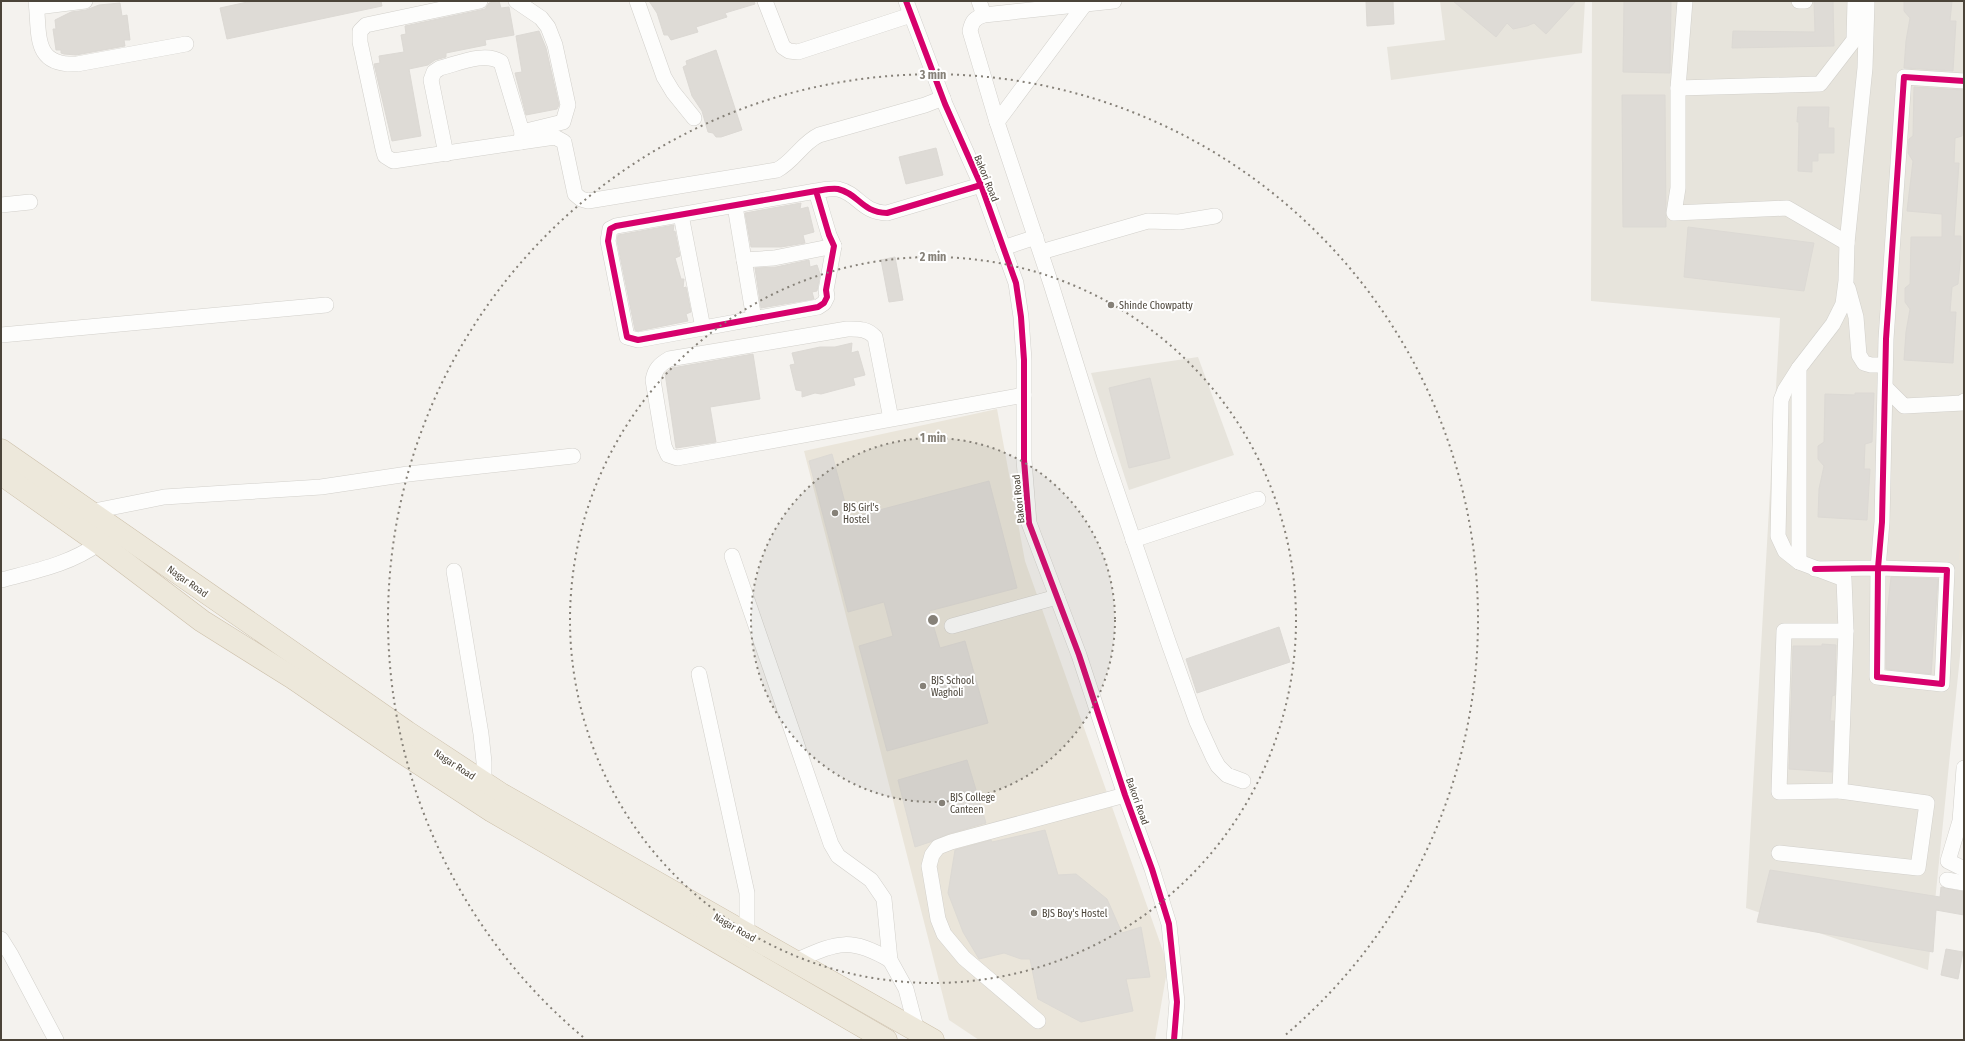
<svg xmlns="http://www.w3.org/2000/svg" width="1965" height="1041" font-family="'Fira Sans Condensed',sans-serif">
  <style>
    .residential { fill: #e7e4dc }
    .education { fill: #eae5da }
    .building { fill: #dedbd6; stroke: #dcd9d4 }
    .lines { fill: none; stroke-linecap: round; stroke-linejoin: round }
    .minor-casing { stroke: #d2d0cb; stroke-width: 16 }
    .highway-casing { stroke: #ccbfa9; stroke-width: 23 }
    .minor { stroke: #fdfdfc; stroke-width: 15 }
    .highway { stroke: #ede8db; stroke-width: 22 }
    .cycleway-casing { stroke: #fff; stroke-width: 8 }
    .cycleway { stroke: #d6006c; stroke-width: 6 }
    .ring { fill: none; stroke: #868178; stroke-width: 2; stroke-dasharray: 2 4 }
    .poi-dot { fill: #868178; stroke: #fff; stroke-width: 1.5 }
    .labels { text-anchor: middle; stroke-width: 4; stroke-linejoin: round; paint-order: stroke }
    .street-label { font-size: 10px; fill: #4b4439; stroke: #fff }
    .poi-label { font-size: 10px; fill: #4b4439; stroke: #fff; text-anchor: start }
    .centre { fill: #868178; stroke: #fff; stroke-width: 2 }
    .ring-label { font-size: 12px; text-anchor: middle; font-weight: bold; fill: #868178; stroke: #fff; stroke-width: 4; stroke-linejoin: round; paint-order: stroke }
  </style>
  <rect width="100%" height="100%" fill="#f4f2ee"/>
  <g class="residential">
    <polygon points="1440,1 1585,1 1582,53 1391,80 1387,47 1445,40"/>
    <polygon points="1592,1 1964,1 1964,617 1928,970 1746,908 1780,318 1591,301"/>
    <polygon points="1198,357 1234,455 1129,490 1091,373"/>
  </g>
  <g class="education">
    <polygon points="997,409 1025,561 1168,965 1155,1040 979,1040 949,1020 804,451"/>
    <polygon points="1964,489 1964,560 1959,560"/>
  </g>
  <g class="building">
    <polygon points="252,1 381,1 382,6 227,39 220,8"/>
    <polygon points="499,1 501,8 509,7 514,35 485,40 486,45 446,53 446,57 435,60 428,65 409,69 421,136 392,141 374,64 380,63 379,56 404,52 401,35 406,34 405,26 485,9 489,3"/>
    <polygon points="649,1 754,1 755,4 725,13 727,17 696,27 698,32 671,40 668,35 664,35 657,13"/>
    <polygon points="1366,1 1393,1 1394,24 1367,26"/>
    <polygon points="1453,1 1576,1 1546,34 1534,23 1527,26 1513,29 1507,23 1496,37"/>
    <polygon points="1624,1 1671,1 1670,73 1623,72"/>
    <polygon points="1814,1 1833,1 1834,46 1732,48 1733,31 1815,32"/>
    <polygon points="1904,1 1952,1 1950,21 1956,21 1953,71 1904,68 1906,41 1910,18 1904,11"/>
    <polygon points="120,3 122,16 127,15 130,40 124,40 125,46 76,55 64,54 61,53 61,50 56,50 53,29 56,29 55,20 71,12 86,10 99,5"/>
    <polygon points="539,31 546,48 559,105 557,109 526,115 515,73 522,72 516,36"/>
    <polygon points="716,50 742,130 721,137 716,137 713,133 708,132 702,111 692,96 683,67 687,65 686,61"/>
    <polygon points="1914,87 1964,90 1962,136 1955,138 1954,163 1959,163 1954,236 1961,236 1961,253 1958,284 1952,287 1950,312 1956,312 1953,363 1904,360 1906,332 1910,309 1905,302 1905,288 1910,284 1911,237 1942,237 1942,214 1907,211 1913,161 1908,153 1909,139 1913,136"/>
    <polygon points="1622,95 1665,95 1666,227 1623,227"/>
    <polygon points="1798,107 1829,107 1828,128 1834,128 1834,153 1818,153 1818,161 1812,161 1812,172 1798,171 1799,122 1797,122"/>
    <polygon points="936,148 943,175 906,184 899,157"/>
    <polygon points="801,203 800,209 808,207 814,232 803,235 805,243 781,247 751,247 745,213"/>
    <polygon points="674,225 673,232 675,231 680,256 675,258 681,279 684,279 683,288 686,287 691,312 686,314 688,321 638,331 635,330 617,241 618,235"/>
    <polygon points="1688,227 1814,243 1804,291 1684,277"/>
    <polygon points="895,257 903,300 889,302 881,260"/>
    <polygon points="809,260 810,267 817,265 820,274 817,291 812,292 814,299 761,308 755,268 776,267"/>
    <polygon points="852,343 851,353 858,351 865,375 853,378 855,385 821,394 815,393 802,397 802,391 796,390 790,365 795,364 792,353 820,347 835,347"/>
    <polygon points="753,354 760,399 710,407 716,442 676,448 665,373 672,368"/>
    <polygon points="1150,378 1170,458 1129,468 1109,388"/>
    <polygon points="1855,393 1874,393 1872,442 1865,444 1864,469 1870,469 1867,520 1818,517 1819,489 1824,466 1818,459 1818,446 1824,442 1825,394 1855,395"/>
    <polygon points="832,454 849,518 989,481 1017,588 929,611 940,648 965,641 988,723 887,751 859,646 893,636 884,602 848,612 809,461"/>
    <polygon points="1891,577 1938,579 1931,674 1886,669 1886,624"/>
    <polygon points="1279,627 1290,662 1197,693 1186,659"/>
    <polygon points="1822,644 1836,645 1835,695 1832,696 1830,721 1834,721 1832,772 1789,769 1793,646 1822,646"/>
    <polygon points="967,760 986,823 948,834 930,842 915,847 898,780"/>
    <polygon points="1045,830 1058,875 1076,874 1107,899 1122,933 1141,927 1150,977 1126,979 1133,1011 1081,1022 1038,999 1030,959 1021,959 1004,953 979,959 963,932 948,893 955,850 991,840 992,842"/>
    <polygon points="1770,870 1940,897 1941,887 1964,892 1964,915 1936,910 1933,952 1757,922"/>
    <polygon points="1946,949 1963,952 1958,979 1941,975"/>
  </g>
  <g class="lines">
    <defs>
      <g id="minor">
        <path d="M36,1C40,34 32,66 77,64L186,44"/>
        <path d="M480,1L366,25L360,31V42L383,149L385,156L393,161L555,137L564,142L575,194L581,199L588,201L777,170C794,161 802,143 819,135L925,105L943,98"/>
        <polyline points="516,1 541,18 548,27 555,45 568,105 563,122 522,132"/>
        <polyline points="637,1 664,77 673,92 694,118"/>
        <polyline points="765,1 783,47 789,51 798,52 911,15"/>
        <polyline points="906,1 945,104 981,185 1016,283 1021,317 1024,360 1024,460 1029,523 1079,655 1125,795 1152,869 1169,924 1177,1002 1174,1040"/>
        <polyline points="979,1 984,15"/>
        <path d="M1114,1L984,15C975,18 972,21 970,31L997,122L1051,284L1105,457L1169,644L1197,722L1213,757L1218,766L1227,775L1243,781"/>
        <polyline points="1685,1 1678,88 1678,188 1674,213 1787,208 1847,243"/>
        <polyline points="1799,1 1805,1"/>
        <polyline points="37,7 85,1"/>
        <polyline points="1678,88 1820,84 1854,40 1855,1"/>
        <polyline points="997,122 1085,4"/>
        <path d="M446,154L431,80L434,72L440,68C457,64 485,51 501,62L522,132L521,142"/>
        <path d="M816,191L829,235L834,246L826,290L827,297L824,303L818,307L638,340L627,337L608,241L610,229L616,226L816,191C823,190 831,188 838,189C859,194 861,212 887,213L981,185"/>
        <polyline points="1,205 30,202"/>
        <polyline points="735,206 754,319"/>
        <polyline points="681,215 703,328"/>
        <polyline points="1003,248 1036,237"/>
        <polyline points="1041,252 1148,221 1179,222 1215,216"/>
        <polyline points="744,260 774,258 834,246"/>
        <polyline points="1848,288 1856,317 1859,355 1864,363 1871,365 1885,365"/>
        <polyline points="1,335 326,305"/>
        <polyline points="1886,388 1904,406 1963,403 1964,401"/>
        <path d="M891,419L875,337C866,328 858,329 847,329L669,359C659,365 655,369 653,380L664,446L668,455L677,458L1024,395"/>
        <polyline points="89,512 164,497 321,487 408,474 573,456"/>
        <polyline points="1133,540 1258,499"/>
        <polyline points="732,556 831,844 838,856 871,880 884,899 890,960 906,989 917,1031"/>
        <polyline points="1799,562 1799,368 1833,324 1843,304 1846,281 1847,243 1865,68 1867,1"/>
        <polyline points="1815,569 1878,568 1877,677 1942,684 1947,570 1878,568 1882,522 1886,339 1904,77 1964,81"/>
        <polyline points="454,571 481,734 484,762 484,783"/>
        <path d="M1,580C35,571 71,564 99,543"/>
        <polyline points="952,626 1057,597"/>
        <polyline points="699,674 747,893 747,934"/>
        <polyline points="1964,768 1960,821 1948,861 1964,869"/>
        <polyline points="1840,791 1779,792 1784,631 1846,631"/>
        <polyline points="1779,853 1918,868 1927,803 1840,791 1846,631 1844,579 1799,562 1785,551 1778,536 1781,400 1785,390 1799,368"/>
        <polyline points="1947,880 1964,883"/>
        <polyline points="1,939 11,955 56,1040"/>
        <path d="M795,961C837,943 848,936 890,960"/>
        <polyline points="1038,1021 964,958 944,934 938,919 929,866 932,855 938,847 951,842 1125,795"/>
      </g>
      <g id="highway">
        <polyline points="1,450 407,732 501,794 933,1040"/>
        <polyline points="1,474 99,543 202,621 293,678 397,749 492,811 886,1040"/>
      </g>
    </defs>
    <use href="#minor" class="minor-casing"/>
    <use href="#highway" class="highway-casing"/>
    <use href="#minor" class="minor"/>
    <use href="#highway" class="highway"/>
    <defs>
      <g id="cycleway">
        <polyline points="906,1 945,104 981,185 1016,283 1021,317 1024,360 1024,460 1029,523 1079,655 1125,795 1152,869 1169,924 1177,1002 1174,1040"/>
        <path d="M816,191L829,235L834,246L826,290L827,297L824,303L818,307L638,340L627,337L608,241L610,229L616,226L816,191C823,190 831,188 838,189C859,194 861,212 887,213L981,185"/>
        <polyline points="1815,569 1878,568 1877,677 1942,684 1947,570 1878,568 1882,522 1886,339 1904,77 1964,81"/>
      </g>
    </defs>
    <use href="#cycleway" class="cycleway-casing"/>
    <use href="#cycleway" class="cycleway"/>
  </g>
  <circle cx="933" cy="620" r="182" fill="#868178" fill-opacity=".12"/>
  <g class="ring">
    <circle cx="933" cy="620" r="182"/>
    <circle cx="933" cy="620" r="363"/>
    <path d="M583 1037A545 545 0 1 1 1283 1037"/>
  </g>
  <g class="poi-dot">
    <circle cx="1111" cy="305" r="4"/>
    <circle cx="835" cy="513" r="4"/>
    <circle cx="923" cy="686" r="4"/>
    <circle cx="942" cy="803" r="4"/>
    <circle cx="1034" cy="913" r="4"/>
  </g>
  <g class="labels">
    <g class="street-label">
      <text transform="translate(987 178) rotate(68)" y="4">Bakori Road</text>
      <text transform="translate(1018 499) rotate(-96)" y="4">Bakori Road</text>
      <text transform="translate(188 581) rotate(35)" y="4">Nagar Road</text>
      <text transform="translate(455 764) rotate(33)" y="4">Nagar Road</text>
      <text transform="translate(1138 801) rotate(70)" y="4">Bakori Road</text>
      <text transform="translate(735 927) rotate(30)" y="4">Nagar Road</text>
    </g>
    <g class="poi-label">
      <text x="1119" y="309">Shinde Chowpatty</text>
      <text x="843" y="511">BJS Girl's<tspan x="843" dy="12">Hostel</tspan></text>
      <text x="931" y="684">BJS School<tspan x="931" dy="12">Wagholi</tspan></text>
      <text x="950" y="801">BJS College<tspan x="950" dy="12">Canteen</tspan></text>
      <text x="1042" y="917">BJS Boy's Hostel</text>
    </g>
  </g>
  <circle cx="933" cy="620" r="6" class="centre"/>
  <g class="ring-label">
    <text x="933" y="79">3 min</text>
    <text x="933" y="261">2 min</text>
    <text x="933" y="442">1 min</text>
  </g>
  <rect width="1965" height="1041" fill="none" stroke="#4b4439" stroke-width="4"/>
</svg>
